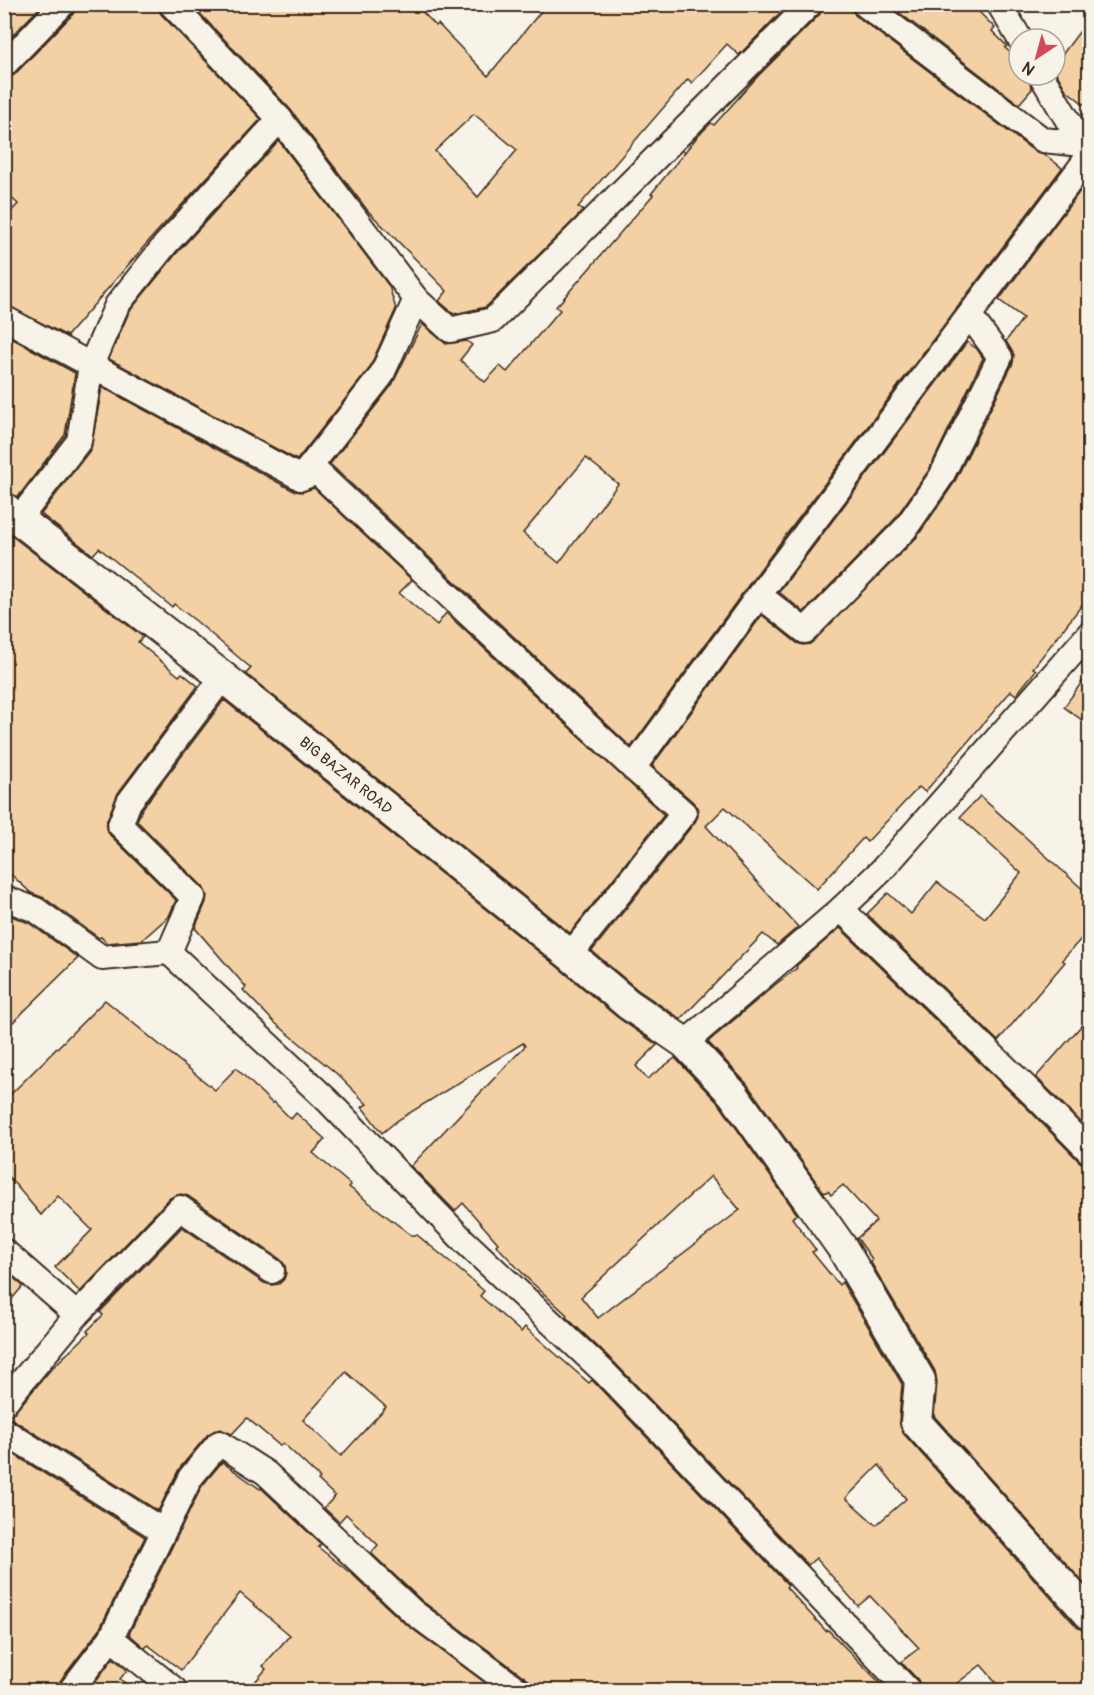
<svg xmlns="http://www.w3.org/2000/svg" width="1094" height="1695" font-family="Pangolin,sans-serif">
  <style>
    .building { fill: #f3d1a4; stroke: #3b2a1e; stroke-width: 1.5; fill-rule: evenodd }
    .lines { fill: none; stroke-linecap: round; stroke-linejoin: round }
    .minor-casing { stroke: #3b2a1e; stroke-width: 28 }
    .tertiary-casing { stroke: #3b2a1e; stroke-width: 34 }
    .minor { stroke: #f7f3e8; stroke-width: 24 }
    .tertiary { stroke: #f7f3e8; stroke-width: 30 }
    .labels { text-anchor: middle; stroke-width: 4.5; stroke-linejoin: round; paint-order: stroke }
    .street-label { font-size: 15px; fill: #3b2a1e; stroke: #f7f3e8 }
  </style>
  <rect width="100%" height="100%" fill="#f7f3e8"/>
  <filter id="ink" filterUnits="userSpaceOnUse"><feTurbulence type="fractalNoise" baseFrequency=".0167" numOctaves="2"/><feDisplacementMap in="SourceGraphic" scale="12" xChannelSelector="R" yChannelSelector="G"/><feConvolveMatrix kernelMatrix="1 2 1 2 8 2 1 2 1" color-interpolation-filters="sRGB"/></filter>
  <g filter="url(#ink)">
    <g class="building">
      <polygon points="4,4 43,4 4,44"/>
      <polygon points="77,4 157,4 161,14 261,119 154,235 67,336 4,304 4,219 18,204 4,191 4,79 14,75 73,14"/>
      <path d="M191,4H415L436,26L438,24L488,76L547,4H789L739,55L727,44L692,83L688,79L578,207L583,210L582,212L486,307L454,314L439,301L447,291L368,211L290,109ZM474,114L517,150L478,197L435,151Z"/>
      <path d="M824,4H850L855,15L1034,151L1044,154L1062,168L747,587L631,747L330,464L392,385L422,324L446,344L467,341L472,345L460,360L485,382L500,366L507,372L560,310L556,307L653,195L651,194L697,137L711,123L714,125L758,76L820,14ZM586,458L618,484L559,563L523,533Z"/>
      <polygon points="888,4 971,4 995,28 992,31 1007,46 1005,48 1019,60 1019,75 1027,75 1032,89 1019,104"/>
      <polygon points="1089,19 1089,108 1066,90 1055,71 1055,64"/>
      <polygon points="279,141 389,286 396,309 369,369 297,460 109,359 129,312 176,254"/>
      <polygon points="1089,179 1089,596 1033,668 1036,670 1016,695 1011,691 925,792 919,787 867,842 863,838 817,889 725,807 706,826 798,927 777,945 763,934 681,1019 638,990 592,951 695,822 698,816 698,809 693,802 652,766 762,615 797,643 803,645 810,644 917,537 954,483 1013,363 1014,355 1006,341 1023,318 999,300"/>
      <polygon points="4,334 75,373 65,435 18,497 4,491"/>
      <polygon points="967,342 977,349 983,358 929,470 894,520 804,612 779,592"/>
      <polygon points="102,387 294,491 302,492 314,488 412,580 399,593 437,625 446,613 664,815 570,933 246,674 251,668 196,621 174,604 172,607 99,548 93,555 41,514 91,449"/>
      <polygon points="4,530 143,637 138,642 179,676 182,673 198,686 118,793 107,820 106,829 110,835 176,900 169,916 142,940 107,943 101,937 99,938 44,898 31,893 4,868"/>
      <polygon points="1089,672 1089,725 1064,707"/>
      <path d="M224,700L559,968L617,1017L657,1045L636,1066L647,1079L675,1058L720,1105L797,1214L792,1218L816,1250L812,1252L839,1285L842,1282L902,1384L899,1421L903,1433L1077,1627L1084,1631L1089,1632V1690H1003L981,1665L948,1690H922L918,1680L901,1662L919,1648L870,1596L858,1606L816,1558L808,1565L615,1363L566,1317L567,1315L529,1280L496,1245L498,1243L463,1203L455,1211L411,1166L525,1046L523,1043L398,1120L382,1133L362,1107L367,1104L337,1074L274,1022L243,990L246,987L195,928L206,902L207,895L203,887L137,821L142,809ZM711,1176L740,1210L598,1318L581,1297ZM879,1465L906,1499L876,1525L846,1498Z"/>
      <polygon points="980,796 1089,895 1089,930 1062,960 1065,962 998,1041 867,914 888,893 911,914 937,882 985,918 1021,873 960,817"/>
      <polygon points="4,913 29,923 78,958 4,1031"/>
      <polygon points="840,928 1029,1110 1080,1162 1089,1166 1089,1589 934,1416 937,1382 935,1371 870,1261 872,1259 857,1238 876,1221 843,1185 831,1195 828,1191 824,1193 747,1084 708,1042 776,984 797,968 796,966"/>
      <path d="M105,1000L215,1090L236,1068L272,1103L274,1102L291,1119L296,1113L325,1139L313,1153L351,1185L349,1187L411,1235H417L454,1265L484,1291L480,1296L521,1332L525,1327L589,1383L592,1380L788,1585L786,1587L826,1631L828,1630L887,1690H542L422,1601L371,1553L378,1545L346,1514L339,1522L324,1508L335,1496L318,1480L320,1478L283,1443L280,1446L247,1418L232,1434L220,1429L208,1434L179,1469L158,1511L12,1419L5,1417L15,1412L52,1368L89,1333L87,1331L103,1315L100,1312L182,1227L264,1283L272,1285L279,1284L284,1279L286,1273L285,1265L280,1259L188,1196L181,1194L170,1198L80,1292L55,1267L92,1230L58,1196L41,1215L4,1171V1101ZM346,1372L386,1407L341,1456L303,1420Z"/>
      <polygon points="1089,1017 1089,1125 1087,1128 1036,1077"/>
      <polygon points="4,1270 23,1286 4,1308"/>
      <polygon points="4,1448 145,1537 99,1630 60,1681 57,1690 4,1690"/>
      <polygon points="222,1462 260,1489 261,1488 321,1544 318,1547 353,1575 403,1622 495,1690 248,1690 266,1669 263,1666 290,1635 240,1593 181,1670 148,1645 145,1648 129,1634 202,1486"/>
      <polygon points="113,1658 127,1670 120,1679 134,1690 89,1690"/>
    </g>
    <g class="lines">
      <defs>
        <g id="minor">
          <polyline points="171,4 280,119 416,299 450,330 493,320 810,4"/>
          <polyline points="864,4 1043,140 1082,144"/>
          <polyline points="999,4 1020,39"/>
          <polyline points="4,65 63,4"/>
          <polyline points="1041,75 1082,144 1085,153"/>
          <polyline points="416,299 381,376 301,478 317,472 633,768 684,813 570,955"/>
          <polyline points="4,318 91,365 117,305 165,245 280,119"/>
          <polyline points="19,519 79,441 91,365 301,478"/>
          <polyline points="759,595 805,631 905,529 941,477 1000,357 970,316"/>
          <polyline points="633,768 759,595 1086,160"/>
          <polyline points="4,898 36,910 102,958 169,952 193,897 120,825 129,802 223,677"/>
          <polyline points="841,909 1039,1100 1090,1152"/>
          <polyline points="169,952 327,1100 464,1241 605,1373 908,1690"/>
          <polyline points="685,1043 841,909 881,871 1090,633"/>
          <polyline points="4,1251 77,1315"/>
          <polyline points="4,1403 77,1315 180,1208 272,1271"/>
          <polyline points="4,1431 163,1531"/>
          <polyline points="111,1638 175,1690"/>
          <polyline points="71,1690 111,1638 190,1478 219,1443 266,1473 413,1612 518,1690"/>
        </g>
        <g id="tertiary">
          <path id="s1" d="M4,508L223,677L570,955L628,1004L685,1043L733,1094L843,1249L920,1380L916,1422L1090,1615"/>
        </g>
      </defs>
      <use href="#minor" class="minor-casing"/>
      <use href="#tertiary" class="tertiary-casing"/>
      <use href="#minor" class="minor"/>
      <use href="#tertiary" class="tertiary"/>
    </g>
  </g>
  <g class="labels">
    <g class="street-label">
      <text dy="5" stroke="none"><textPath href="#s1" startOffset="434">BIG BAZAR ROAD</textPath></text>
    </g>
  </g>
  <rect width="1094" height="1695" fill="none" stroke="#f7f3e8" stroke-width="24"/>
  <rect x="12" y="12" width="1070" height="1671" fill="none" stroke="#3b2a1e" stroke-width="2" filter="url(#ink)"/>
  <g transform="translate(1037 57) rotate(216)"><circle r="28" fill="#f7f3e8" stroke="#aca397" stroke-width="1.5"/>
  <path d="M0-4.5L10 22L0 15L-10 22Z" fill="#d1495b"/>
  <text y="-9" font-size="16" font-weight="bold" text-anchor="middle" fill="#3b2a1e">N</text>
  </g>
</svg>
